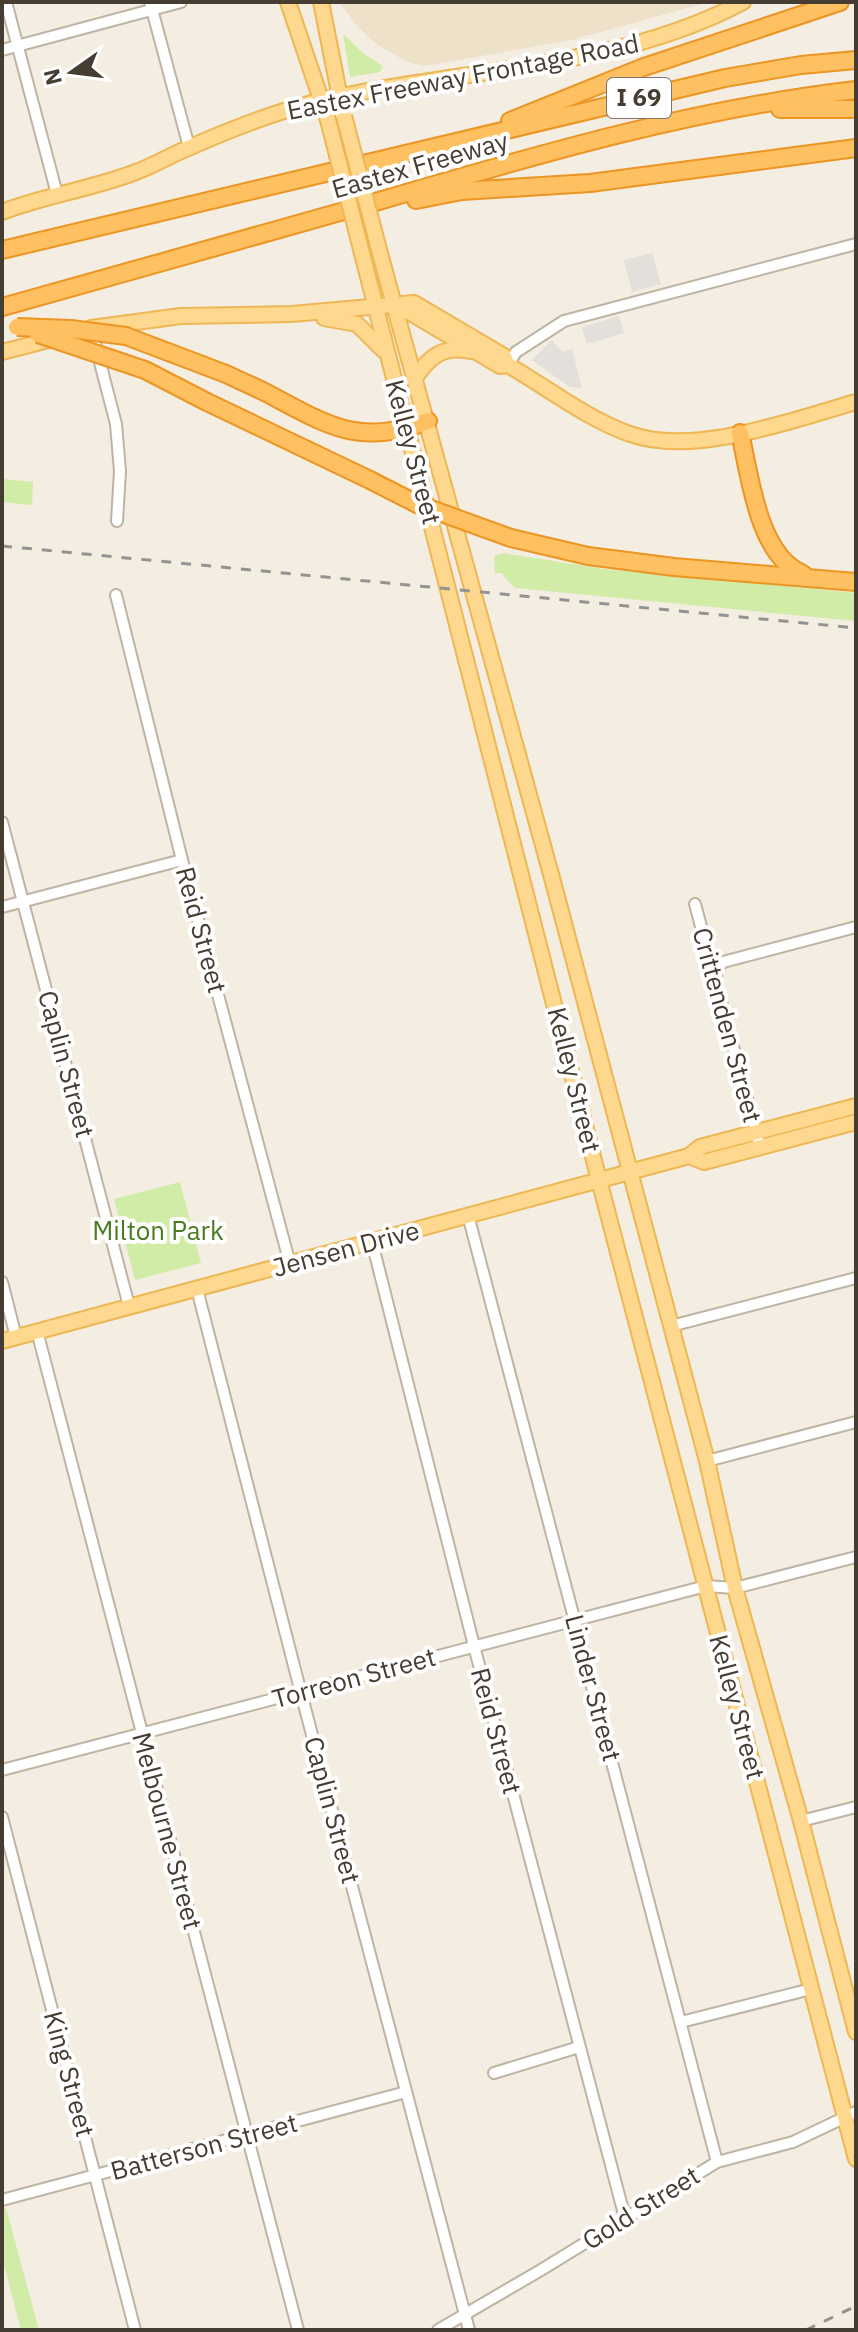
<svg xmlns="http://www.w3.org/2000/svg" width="858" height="2332" font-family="'IBM Plex Sans',sans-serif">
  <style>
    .education { fill: #eee1ca }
    .green { fill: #d1eca6 }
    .parking { fill: #e3dfdb }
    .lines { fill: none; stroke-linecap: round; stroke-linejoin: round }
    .minor-casing { stroke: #bfb4a4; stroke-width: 14 }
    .major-casing { stroke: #eeb755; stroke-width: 18 }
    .highway-casing { stroke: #ec9523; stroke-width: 20 }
    .minor { stroke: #fff; stroke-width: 10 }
    .major { stroke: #ffd88f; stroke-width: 14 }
    .highway { stroke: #ffc061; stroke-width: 16 }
    .rail { stroke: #939393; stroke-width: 3; stroke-dasharray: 10 10; stroke-linecap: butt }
    .major-bridge-casing { stroke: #eeb755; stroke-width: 18; stroke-linecap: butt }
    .highway-bridge-casing { stroke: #ec9523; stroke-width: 20; stroke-linecap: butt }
    .major-bridge { stroke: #ffd88f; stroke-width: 14 }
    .highway-bridge { stroke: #ffc061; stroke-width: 16 }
    .labels { text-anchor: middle; stroke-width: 8; stroke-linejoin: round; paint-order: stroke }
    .shield { fill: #fff; stroke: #7d7670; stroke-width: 2 }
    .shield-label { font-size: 24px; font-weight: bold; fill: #453c32 }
    .street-label { font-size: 26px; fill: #453c32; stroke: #fff }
    .park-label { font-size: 26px; fill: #497b21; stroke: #fff }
  </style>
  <rect width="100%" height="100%" fill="#f3ede2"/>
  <polygon class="education" points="339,2 709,2 572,40 424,66 407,62 375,43 358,27"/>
  <g class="green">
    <polygon points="343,34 364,54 383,66 380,72 350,77"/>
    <polygon points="2,479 33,482 32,505 2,502"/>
    <polygon points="504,553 604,569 856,593 856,621 515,588 501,573 495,573 494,556"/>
    <polygon points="180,1182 201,1263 135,1280 114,1199"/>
    <polygon points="6,2208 39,2330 21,2330 2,2257 2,2209"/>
  </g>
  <g class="parking">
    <polygon points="652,253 661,284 632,292 624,260"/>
    <polygon points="619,316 624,333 587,344 582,327"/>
    <polygon points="552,340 563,352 572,349 582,388 570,387 532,360"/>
  </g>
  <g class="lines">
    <defs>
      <g id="minor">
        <polyline points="6,2 57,194"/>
        <polyline points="150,2 189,147"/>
        <polyline points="2,50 181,2"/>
        <polyline points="91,328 116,424 120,471 117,521"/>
        <polyline points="508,365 516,352 564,321 856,244"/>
        <polyline points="116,595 182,860 290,1264"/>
        <polyline points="2,822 129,1306"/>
        <polyline points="695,904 760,1147"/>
        <polyline points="2,907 182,860"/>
        <polyline points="715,980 717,969 723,962 856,927"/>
        <polyline points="468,1215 717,2162"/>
        <polyline points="372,1242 474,1646 625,2218"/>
        <polyline points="2,1282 16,1337"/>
        <polyline points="197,1289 301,1693 469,2330"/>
        <polyline points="671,1326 856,1278"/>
        <polyline points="37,1331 298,2330"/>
        <polyline points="707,1461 856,1422"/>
        <polyline points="2,1770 706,1586 735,1588 856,1557"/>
        <polyline points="2,1817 135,2330"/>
        <polyline points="801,1821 856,1807"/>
        <polyline points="681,2022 811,1989"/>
        <polyline points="494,2073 579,2047"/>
        <polyline points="2,2200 406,2092"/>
        <polyline points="438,2330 541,2270 717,2162 793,2142 856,2112"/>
      </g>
      <g id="major">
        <polyline points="288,2 328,120"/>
        <polyline points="321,2 342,108"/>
        <path d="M2,212C46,195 92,189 136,172C153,166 169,156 186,149C226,131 269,114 312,103C454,68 611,72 743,2"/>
        <polyline points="382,261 552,878 707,1461 735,1588 801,1821 856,2032"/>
        <polyline points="365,265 599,1180 856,2159"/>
        <polyline points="404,309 500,366 508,365"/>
        <polyline points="324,318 357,324 383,350"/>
        <path d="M91,328L181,316L292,314L414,303L504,356L508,365C546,387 589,420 630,434C694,457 792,420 856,402"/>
        <polyline points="2,352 56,338"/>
        <path d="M415,378C429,357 443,345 470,351"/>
        <polyline points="689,1156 704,1162 856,1122"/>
        <polyline points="2,1341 689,1156 700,1147 856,1106"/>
      </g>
      <g id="highway">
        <polyline points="780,109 856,109"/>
        <polyline points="510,121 644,67 840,2"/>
        <polyline points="416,200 462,191 590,183 856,148"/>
        <polyline points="2,250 725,78 801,65 856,60"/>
        <path d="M2,307C123,273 244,240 365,205C526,158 689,109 856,90"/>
        <path d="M226,374C243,382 260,389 276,398C334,429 362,445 428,421"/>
        <polyline points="207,402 370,480"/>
        <path d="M740,433C750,476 758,556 803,574"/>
        <polyline points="511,538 588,556 674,567 856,582"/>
      </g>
    </defs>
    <use href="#minor" class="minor-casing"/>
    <use href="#major" class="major-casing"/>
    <use href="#highway" class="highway-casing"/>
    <use href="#minor" class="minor"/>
    <use href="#major" class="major"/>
    <use href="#highway" class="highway"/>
    <g class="rail">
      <polyline points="2,546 856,628"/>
      <polyline points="806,2330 856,2306"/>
    </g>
    <defs>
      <g id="major-bridge">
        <polyline points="344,116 382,261"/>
        <polyline points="328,120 365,265"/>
      </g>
      <g id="highway-bridge">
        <polyline points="17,327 71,329 126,336 226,374"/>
        <polyline points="38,334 145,370 207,402"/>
        <polyline points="370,480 417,504 511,538"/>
      </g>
    </defs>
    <use href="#major-bridge" class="major-bridge-casing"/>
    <use href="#highway-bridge" class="highway-bridge-casing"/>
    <use href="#major-bridge" class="major-bridge"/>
    <use href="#highway-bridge" class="highway-bridge"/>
  </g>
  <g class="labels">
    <rect class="shield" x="607" y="78" width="64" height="40" rx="6"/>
    <g class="shield-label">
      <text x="639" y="106">I 69</text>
    </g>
    <g class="street-label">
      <text transform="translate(463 77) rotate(-11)" y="9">Eastex Freeway Frontage Road</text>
      <text transform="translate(420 165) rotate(-16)" y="9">Eastex Freeway</text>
      <text transform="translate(413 452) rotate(75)" y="9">Kelley Street</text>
      <text transform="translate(201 930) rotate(75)" y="9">Reid Street</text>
      <text transform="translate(727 1025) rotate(75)" y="9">Crittenden Street</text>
      <text transform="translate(66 1064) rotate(75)" y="9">Caplin Street</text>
      <text transform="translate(574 1080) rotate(76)" y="9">Kelley Street</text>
      <text transform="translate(346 1249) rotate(-15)" y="9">Jensen Drive</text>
      <text transform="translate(354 1678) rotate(-15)" y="9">Torreon Street</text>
      <text transform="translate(593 1688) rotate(75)" y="9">Linder Street</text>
      <text transform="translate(737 1707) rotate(75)" y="9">Kelley Street</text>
      <text transform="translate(496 1731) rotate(75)" y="9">Reid Street</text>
      <text transform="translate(332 1810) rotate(75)" y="9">Caplin Street</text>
      <text transform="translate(167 1831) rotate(75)" y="9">Melbourne Street</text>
      <text transform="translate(69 2074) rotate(75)" y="9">King Street</text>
      <text transform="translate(204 2147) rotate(-15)" y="9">Batterson Street</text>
      <text transform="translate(641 2208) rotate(-32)" y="9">Gold Street</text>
    </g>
    <g class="park-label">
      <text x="158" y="1240">Milton Park</text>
    </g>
  </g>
  <rect width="858" height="2332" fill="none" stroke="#453c32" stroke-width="8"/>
  <g transform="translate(72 72) rotate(256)" stroke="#ffffff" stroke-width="6" paint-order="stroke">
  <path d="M0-6L14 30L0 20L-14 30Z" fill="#453c32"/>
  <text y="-12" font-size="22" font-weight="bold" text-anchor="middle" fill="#453c32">N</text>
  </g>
</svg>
